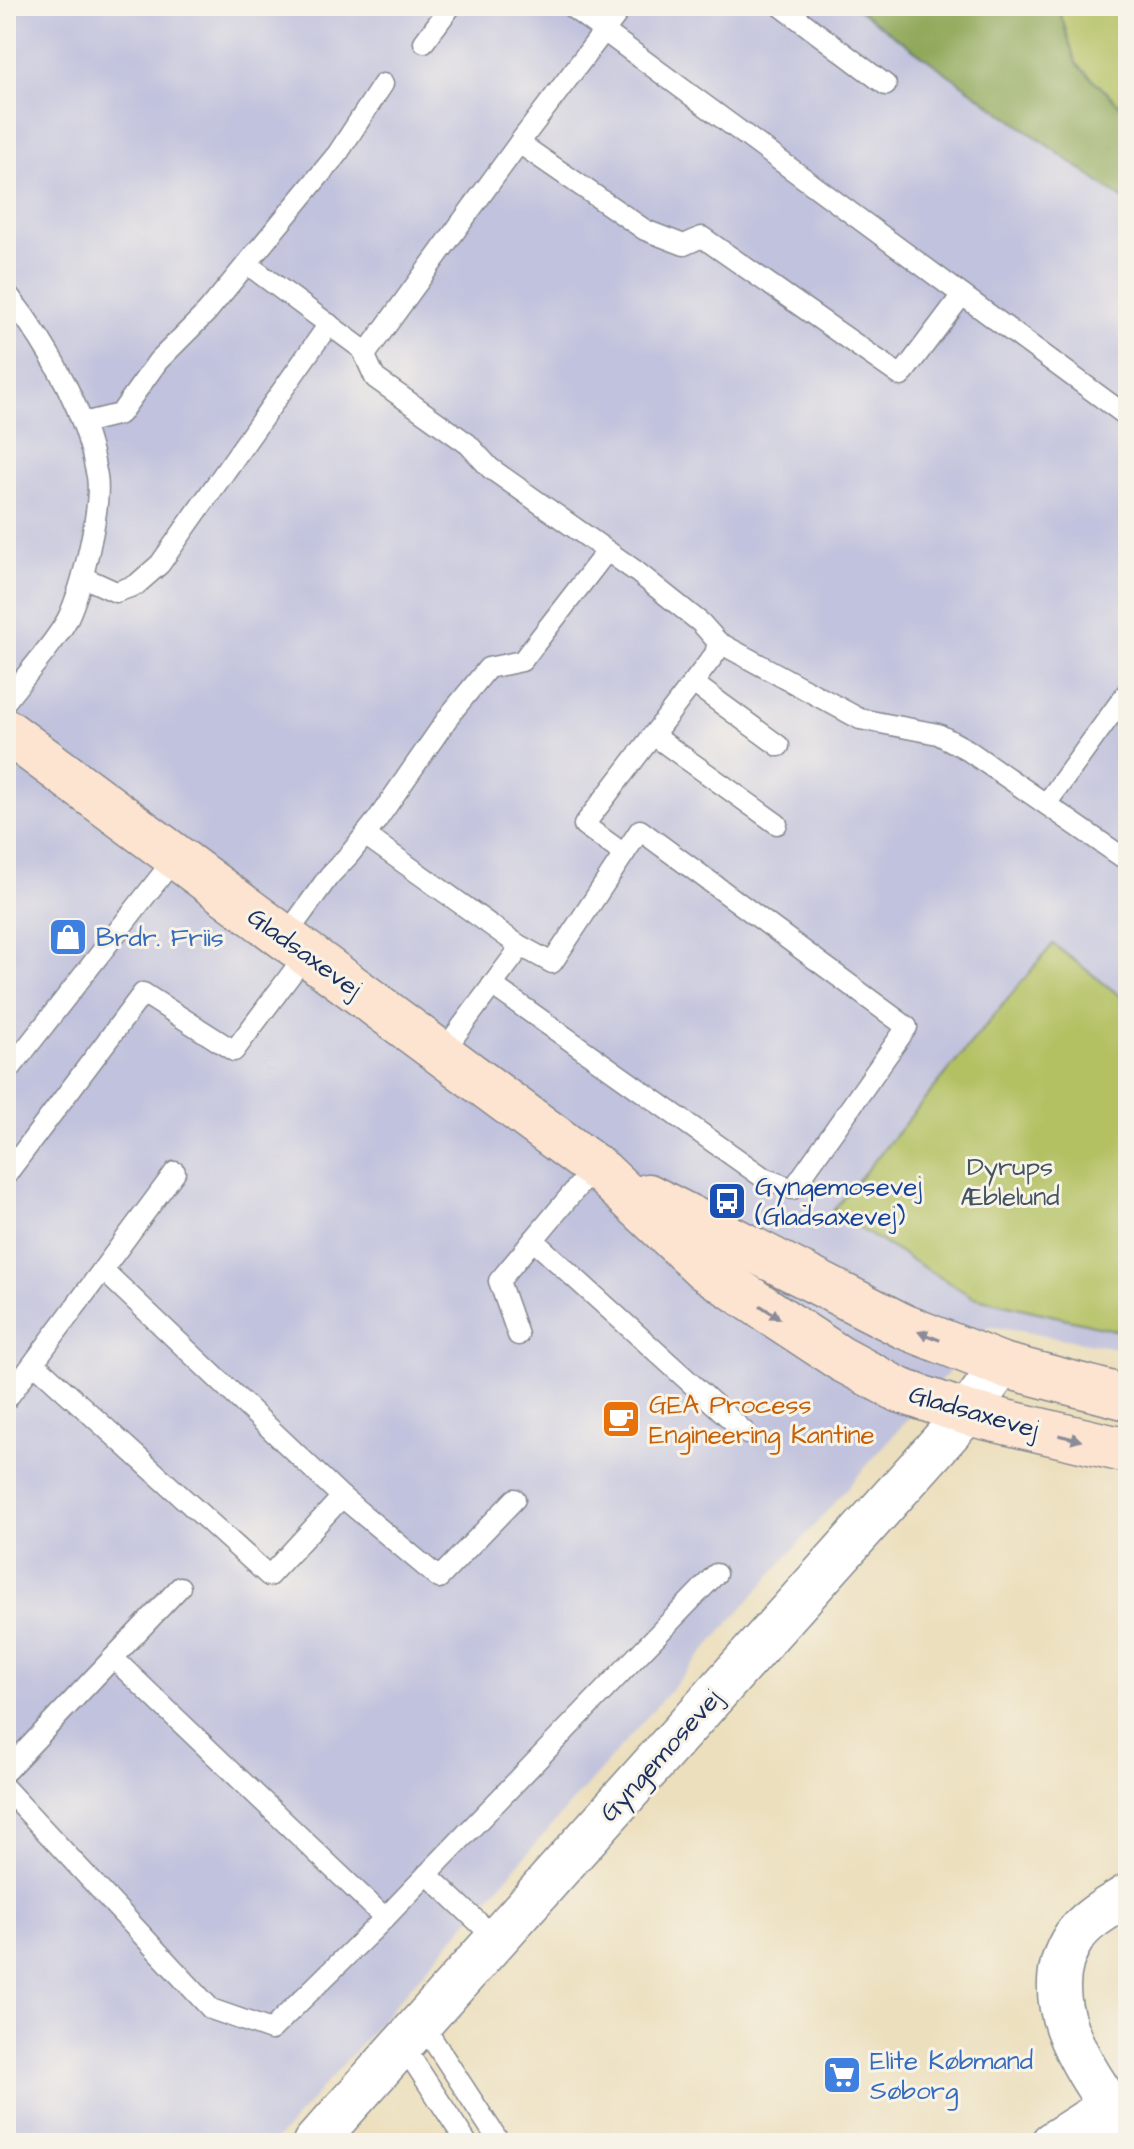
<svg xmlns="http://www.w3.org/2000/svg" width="1134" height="2149" font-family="'Architects Daughter',sans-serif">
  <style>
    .industrial { fill: #c1c2dd }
    .green { fill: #b4c163; stroke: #687860; stroke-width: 2 }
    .forest { fill: #8fa759; stroke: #556b5c; stroke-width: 2 }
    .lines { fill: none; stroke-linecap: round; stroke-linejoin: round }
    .lane-casing { stroke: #84878e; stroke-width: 23 }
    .street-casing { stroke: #84878e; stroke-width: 45 }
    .secondary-casing { stroke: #84878e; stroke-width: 47 }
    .lane { stroke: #fff; stroke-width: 20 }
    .street { stroke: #fff; stroke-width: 42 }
    .secondary { stroke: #fde4d1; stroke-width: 44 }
    .oneway { fill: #8c8a98 }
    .labels { text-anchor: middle; stroke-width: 6; stroke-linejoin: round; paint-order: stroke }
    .shop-label { font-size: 26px; fill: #366cbe; stroke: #f7f3e8; text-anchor: start }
    .street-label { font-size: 26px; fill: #1b2f5e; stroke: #f7f3e8 }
    .park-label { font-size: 26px; fill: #41545f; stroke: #f7f3e8 }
    .transit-label { font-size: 26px; fill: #164399; stroke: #f7f3e8; text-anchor: start }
    .food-label { font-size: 26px; fill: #c56008; stroke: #f7f3e8; text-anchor: start }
  </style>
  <rect width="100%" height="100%" fill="#f7f3e8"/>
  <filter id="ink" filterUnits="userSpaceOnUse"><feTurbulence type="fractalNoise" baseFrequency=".0125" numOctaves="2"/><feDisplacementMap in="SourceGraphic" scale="16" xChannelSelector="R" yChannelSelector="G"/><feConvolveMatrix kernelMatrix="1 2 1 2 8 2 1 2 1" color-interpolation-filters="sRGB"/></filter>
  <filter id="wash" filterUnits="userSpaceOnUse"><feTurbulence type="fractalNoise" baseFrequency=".006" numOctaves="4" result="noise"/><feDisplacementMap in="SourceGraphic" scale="32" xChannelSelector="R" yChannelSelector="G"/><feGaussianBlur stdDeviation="1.8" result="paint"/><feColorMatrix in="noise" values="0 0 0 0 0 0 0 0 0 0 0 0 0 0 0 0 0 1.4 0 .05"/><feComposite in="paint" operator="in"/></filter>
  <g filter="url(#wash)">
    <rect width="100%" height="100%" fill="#ecdfbd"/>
    <polygon class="industrial" points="6,6 853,6 1128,203 1128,1350 989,1326 274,2143 6,2143"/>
    <g class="green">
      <polygon points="1058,6 1128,6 1128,113 1076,63"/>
      <polygon points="1053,944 1128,1002 1128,1333 973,1297 832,1212"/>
    </g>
    <polygon class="forest" points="853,6 1058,6 1076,63 1128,113 1128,203"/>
  </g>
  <g filter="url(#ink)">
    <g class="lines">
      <defs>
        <g id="lane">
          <polyline points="570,6 1128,417"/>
          <polyline points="781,6 886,85"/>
          <polyline points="424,42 451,6"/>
          <polyline points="519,143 645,230 684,245 702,237 901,376 962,295"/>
          <polyline points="247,264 362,349 375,378 468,444 490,468 637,572 701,623 718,642 715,654 584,825 624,854"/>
          <path d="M6,292C48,345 85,408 97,476C102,507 82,588 68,618C56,642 23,678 6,701"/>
          <polyline points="365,355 519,143 623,6"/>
          <polyline points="83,423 120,414 158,361 207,312 338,153 383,84"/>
          <polyline points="83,577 116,592 136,585 160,564 329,324"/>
          <polyline points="718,642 860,719 938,734 966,749 1128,861"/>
          <polyline points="693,683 779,746"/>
          <polyline points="653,735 777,824"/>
          <polyline points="1046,804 1128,691"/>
          <polyline points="365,835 517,944 517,952 442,1053"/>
          <polyline points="285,937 329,876 349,855 377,820 452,712 488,668 522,661 607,551"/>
          <polyline points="492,985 764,1178 793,1189 907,1027 640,830 552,963 517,944"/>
          <polyline points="6,1074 175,858"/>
          <polyline points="6,1175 143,993 234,1051 307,953"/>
          <polyline points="533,1240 747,1434"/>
          <polyline points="103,1270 342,1497 439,1578 515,1499"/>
          <polyline points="518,1335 499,1281 595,1166"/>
          <polyline points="34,1363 269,1576 342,1497"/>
          <polyline points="6,1400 175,1172"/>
          <polyline points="113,1658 385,1918"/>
          <polyline points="6,1771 180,1587"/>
          <polyline points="6,1789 211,2009 271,2030 385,1918 716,1574"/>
          <polyline points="427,1874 496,1939"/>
          <polyline points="421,2022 500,2143"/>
          <polyline points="402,2044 467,2143"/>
        </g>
        <g id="street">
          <path d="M1128,1895C1110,1907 1087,1918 1074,1937C1030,2004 1092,2078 1128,2133"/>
          <polyline points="314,2143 967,1413 1002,1365"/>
          <polyline points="1052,2143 1110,2106"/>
        </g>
        <g id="secondary">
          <polyline points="6,731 603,1173 705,1269 841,1359 899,1390 967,1413 1128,1451"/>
          <polyline points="648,1196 903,1326 1002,1365 1128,1398"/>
        </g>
      </defs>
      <use href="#lane" class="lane-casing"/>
      <use href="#street" class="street-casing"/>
      <use href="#secondary" class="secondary-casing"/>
      <use href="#lane" class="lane"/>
      <use href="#street" class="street"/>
      <use href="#secondary" class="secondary"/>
    </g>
    <defs><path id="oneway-solid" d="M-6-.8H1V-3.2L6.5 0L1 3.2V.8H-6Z" transform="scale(2)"/></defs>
    <g class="oneway">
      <use href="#oneway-solid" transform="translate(770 1312) rotate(33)"/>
      <use href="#oneway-solid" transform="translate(929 1336) rotate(-159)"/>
      <use href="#oneway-solid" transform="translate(1070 1438) rotate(14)"/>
    </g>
  </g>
  <defs>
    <symbol id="shop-square" viewBox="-11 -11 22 22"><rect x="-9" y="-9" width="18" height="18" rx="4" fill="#3f7fe0" stroke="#f7f3e8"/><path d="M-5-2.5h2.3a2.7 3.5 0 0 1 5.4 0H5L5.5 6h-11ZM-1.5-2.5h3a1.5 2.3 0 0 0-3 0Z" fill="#fff"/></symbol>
    <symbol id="bus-square" viewBox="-11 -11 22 22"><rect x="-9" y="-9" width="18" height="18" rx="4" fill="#1a4fb4" stroke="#f7f3e8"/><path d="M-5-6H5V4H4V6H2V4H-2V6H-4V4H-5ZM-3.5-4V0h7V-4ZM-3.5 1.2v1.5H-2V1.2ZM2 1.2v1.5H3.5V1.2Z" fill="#fff"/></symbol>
    <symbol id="cafe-square" viewBox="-11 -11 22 22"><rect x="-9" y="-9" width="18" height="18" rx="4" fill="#e8710a" stroke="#f7f3e8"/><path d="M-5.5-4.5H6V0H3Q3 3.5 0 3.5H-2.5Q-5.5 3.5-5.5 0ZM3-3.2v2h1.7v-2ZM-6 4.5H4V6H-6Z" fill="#fff"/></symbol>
    <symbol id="supermarket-square" viewBox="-11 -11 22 22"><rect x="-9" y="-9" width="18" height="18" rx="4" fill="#3f7fe0" stroke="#f7f3e8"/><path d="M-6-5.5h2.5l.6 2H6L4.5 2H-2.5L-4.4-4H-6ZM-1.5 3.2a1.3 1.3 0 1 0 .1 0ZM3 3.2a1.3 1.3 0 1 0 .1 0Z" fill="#fff"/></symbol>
  </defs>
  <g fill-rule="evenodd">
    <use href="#shop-square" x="46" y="915" width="44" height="44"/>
    <use href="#bus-square" x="705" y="1179" width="44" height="44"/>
    <use href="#cafe-square" x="599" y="1397" width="44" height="44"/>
    <use href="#supermarket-square" x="820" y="2053" width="44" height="44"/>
  </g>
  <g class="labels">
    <g class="shop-label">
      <text x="96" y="946">Brdr. Friis</text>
      <text x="870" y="2069">Elite Købmand<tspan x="870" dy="30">Søborg</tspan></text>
    </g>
    <g class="street-label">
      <text transform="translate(305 952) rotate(36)" y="9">Gladsaxevej</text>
      <text transform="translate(974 1411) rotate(16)" y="9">Gladsaxevej</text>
      <text transform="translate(660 1755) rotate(-48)" y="9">Gyngemosevej</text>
    </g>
    <g class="park-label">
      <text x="1010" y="1175">Dyrups<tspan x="1010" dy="30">Æblelund</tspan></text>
    </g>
    <g class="transit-label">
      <text x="755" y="1195">Gyngemosevej<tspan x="755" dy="30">(Gladsaxevej)</tspan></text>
    </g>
    <g class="food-label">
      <text x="649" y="1413">GEA Process<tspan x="649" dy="30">Engineering Kantine</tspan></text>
    </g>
  </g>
  <rect width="1134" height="2149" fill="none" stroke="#f7f3e8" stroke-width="32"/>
</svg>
